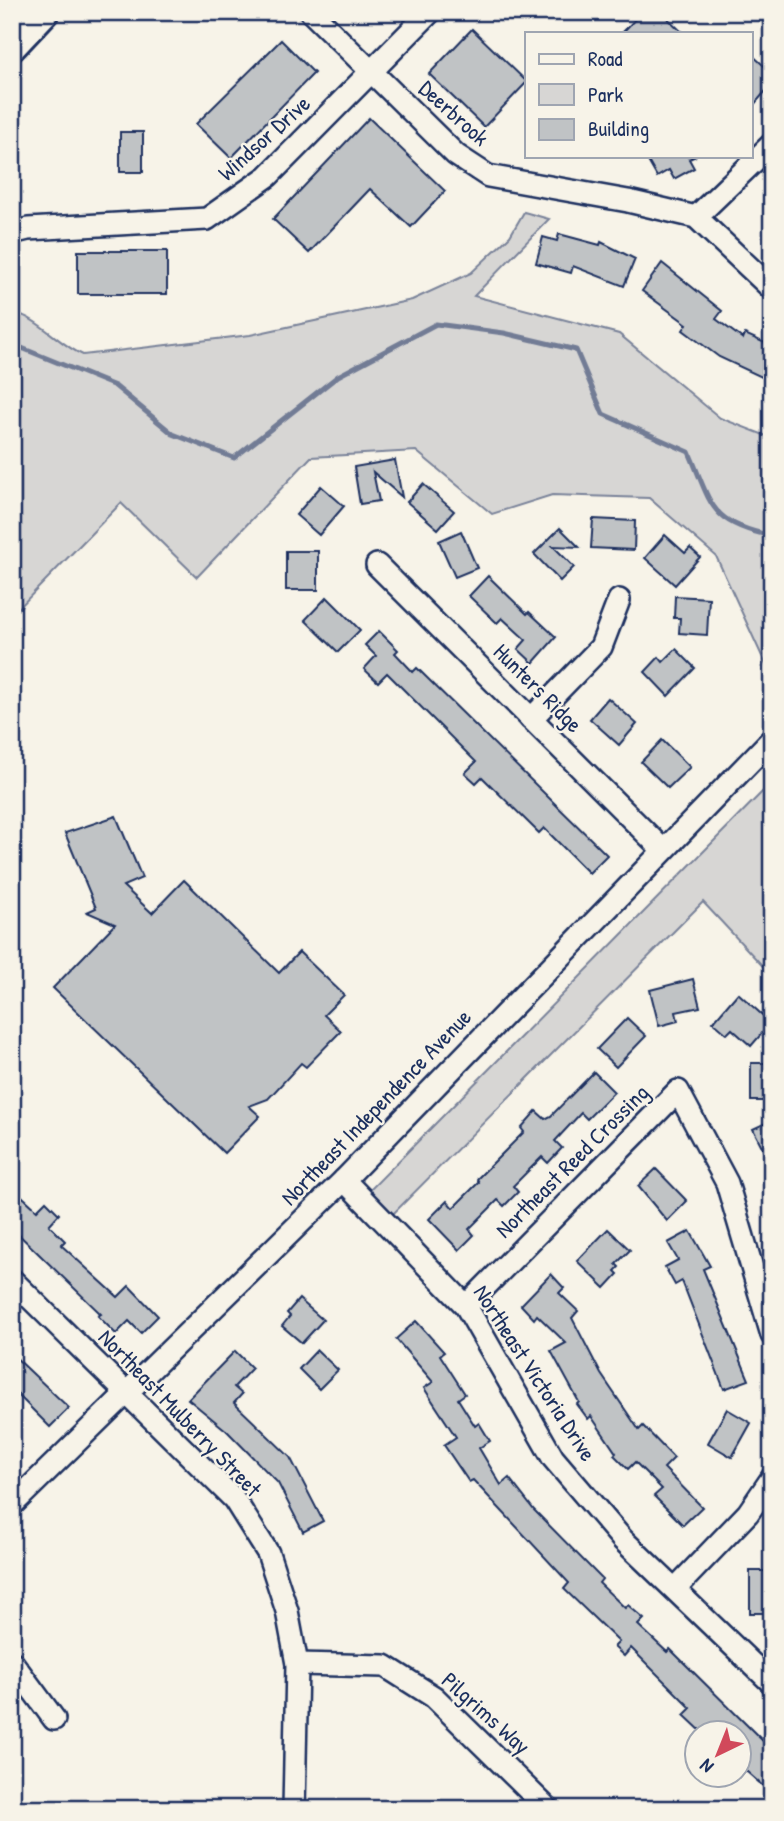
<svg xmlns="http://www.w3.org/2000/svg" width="784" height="1821" font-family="'Patrick Hand',sans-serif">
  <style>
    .green { fill: #d7d6d4; stroke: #798299; stroke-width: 2 }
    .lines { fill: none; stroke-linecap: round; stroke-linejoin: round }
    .stream { stroke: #727c95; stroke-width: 5 }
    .building { fill: #c0c3c5; stroke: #1b2f5e; stroke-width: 2 }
    .minor-casing { stroke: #1b2f5e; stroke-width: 26 }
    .major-casing { stroke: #1b2f5e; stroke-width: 32 }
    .minor { stroke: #f7f3e8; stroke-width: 21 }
    .major { stroke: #f7f3e8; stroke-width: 26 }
    .labels { text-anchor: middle; stroke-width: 5; stroke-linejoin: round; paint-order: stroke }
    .street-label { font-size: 23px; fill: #1b2f5e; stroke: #f7f3e8 }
  </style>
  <rect width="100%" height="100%" fill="#f7f3e8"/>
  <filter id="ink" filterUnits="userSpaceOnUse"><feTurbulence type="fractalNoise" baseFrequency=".0143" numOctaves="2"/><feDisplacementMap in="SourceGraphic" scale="14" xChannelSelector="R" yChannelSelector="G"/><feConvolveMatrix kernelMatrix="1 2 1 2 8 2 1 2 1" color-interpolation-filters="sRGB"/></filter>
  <g filter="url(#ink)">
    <g class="green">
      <path d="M524,212L549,219L474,296L619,334L720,418L772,438V678L716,556L649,498L552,495L492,514L416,451L311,457L197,577L121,503L12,615V312C38,317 58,344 83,355L250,335L412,300L471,273L510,236Z"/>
      <polygon points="772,782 772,976 703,902 384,1223 365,1195"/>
    </g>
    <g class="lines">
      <path class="stream" d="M12,344L115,386L173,434L234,458L338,376L436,324L504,333L576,350L603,414L689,452C712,505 709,523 772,536"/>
    </g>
    <g class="building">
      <polygon points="642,12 661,12 683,33 622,33"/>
      <polygon points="472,29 527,82 484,127 429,74"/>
      <polygon points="281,40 314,73 231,158 196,124"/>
      <polygon points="751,54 772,73 772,84 751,108"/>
      <polygon points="369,118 445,191 411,227 370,189 309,253 273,219"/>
      <rect x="120" y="132" width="23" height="40"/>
      <polygon points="645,156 696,156 689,159 694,168 674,179 669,170 657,177"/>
      <polygon points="559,234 600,245 601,242 635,259 624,286 573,266 571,273 536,263 543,237 557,241"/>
      <rect x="78" y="251" width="89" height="43"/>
      <polygon points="662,263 722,311 716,319 743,339 745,334 772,346 772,367 766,379 719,357 683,330 687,324 642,291"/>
      <polygon points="395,460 402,497 373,472 379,501 360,504 354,467"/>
      <polygon points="423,484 454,511 438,529 407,502"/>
      <polygon points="321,486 344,506 319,535 296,515"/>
      <polygon points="593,519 635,521 634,550 591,548"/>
      <polygon points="560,528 579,547 553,546 574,567 560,581 534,554"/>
      <polygon points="461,531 477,568 455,577 439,541"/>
      <polygon points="665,535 685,553 690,548 700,557 675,585 645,558"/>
      <rect x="286" y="551" width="32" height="39"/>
      <polygon points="488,576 527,614 529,612 556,637 533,663 518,649 526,640 502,618 497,623 469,596"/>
      <polygon points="675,596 709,598 707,635 679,633 680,618 674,618"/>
      <polygon points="327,597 360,630 338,652 305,620"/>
      <polygon points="379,631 398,650 395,653 413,672 417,668 607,855 589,873 544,828 539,833 482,777 476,783 465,773 476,762 387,673 378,682 364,669 376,656 365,645"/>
      <polygon points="676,649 695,668 668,696 645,672 659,657 663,662"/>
      <polygon points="608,698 637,724 619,745 590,719"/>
      <polygon points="662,740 690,767 668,788 641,762"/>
      <polygon points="116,816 142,878 123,886 152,913 184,880 279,973 299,952 344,995 324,1015 341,1031 306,1067 301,1063 268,1099 249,1106 260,1116 224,1153 53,988 115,924 87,912 96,908 65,833"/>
      <polygon points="693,979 700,1007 676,1012 678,1021 659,1026 650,990"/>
      <polygon points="738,993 771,1023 751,1046 732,1029 727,1034 713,1022"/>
      <polygon points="627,1018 646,1036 616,1067 597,1049"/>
      <rect x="751" y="1063" width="21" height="38"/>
      <polygon points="594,1072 614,1092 587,1119 581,1113 555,1141 562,1148 548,1163 542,1157 513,1186 518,1192 504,1206 498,1200 469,1229 474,1235 459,1250 429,1219 447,1201 453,1208 479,1182 477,1179 524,1132 521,1128 536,1111 545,1119 551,1116"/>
      <polygon points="772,1120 772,1166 753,1129"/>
      <polygon points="656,1169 687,1201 667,1221 638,1186"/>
      <polygon points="12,1187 37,1210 46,1201 59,1214 49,1225 65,1241 61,1245 118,1297 129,1286 158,1316 141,1333 129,1321 116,1334 98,1316 101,1314 12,1228"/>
      <polygon points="608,1229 630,1250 616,1264 619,1267 615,1271 618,1274 605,1288 577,1261"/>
      <polygon points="690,1231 710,1266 703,1269 749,1380 724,1389 682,1281 675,1285 665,1267 678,1260 668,1243"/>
      <polygon points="551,1274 564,1288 559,1293 578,1311 572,1318 601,1374 639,1430 643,1426 674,1458 664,1468 702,1507 683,1525 654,1496 662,1489 635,1462 628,1469 614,1455 616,1453 591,1416 588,1419 577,1404 579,1402 551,1351 566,1343 537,1315 534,1319 521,1305"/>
      <polygon points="299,1299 323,1320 302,1343 282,1326 290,1316 287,1313"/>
      <polygon points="416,1321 444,1352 440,1355 465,1394 458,1399 475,1426 479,1423 490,1441 479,1448 501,1485 509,1478 534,1510 602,1579 599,1583 625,1608 628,1605 644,1619 638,1625 667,1652 670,1649 772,1750 772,1794 738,1764 738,1733 703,1733 684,1715 691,1708 631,1648 624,1656 614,1647 619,1642 564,1589 569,1583 473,1480 469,1482 444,1445 456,1437 424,1388 433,1382 396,1339"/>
      <polygon points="317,1350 338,1370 319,1389 299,1369"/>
      <polygon points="235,1351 252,1368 234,1387 242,1394 234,1403 290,1457 323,1521 303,1532 278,1483 227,1431 188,1399"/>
      <polygon points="12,1354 69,1408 50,1427 12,1389"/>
      <polygon points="727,1409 751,1423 732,1457 708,1443"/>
      <rect x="750" y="1571" width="22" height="42"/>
    </g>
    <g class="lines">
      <defs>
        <g id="minor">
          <polyline points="311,12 456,155 488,176 628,201 696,217 772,289"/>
          <polyline points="696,217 772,144"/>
          <polyline points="12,233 28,229 207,219 268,176 430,12"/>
          <polyline points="377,565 662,849"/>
          <polyline points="531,719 601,647 619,600"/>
          <polyline points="344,1180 466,1306 553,1458 623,1540 772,1683"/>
          <polyline points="12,1280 234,1499 268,1553 287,1611 297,1664 294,1809"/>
          <polyline points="466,1306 678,1091 727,1183 772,1335"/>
          <polyline points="12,1505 344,1180 772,739"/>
          <polyline points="676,1588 748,1513 772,1478"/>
          <polyline points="12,1662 54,1719"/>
          <polyline points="297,1664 385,1666 434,1697 548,1809"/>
        </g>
        <polyline id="major" points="12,47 45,12"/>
      </defs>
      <use href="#minor" class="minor-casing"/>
      <use href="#major" class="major-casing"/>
      <use href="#minor" class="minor"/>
      <use href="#major" class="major"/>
    </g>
  </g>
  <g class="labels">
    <g class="street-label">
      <text transform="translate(454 113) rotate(42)" y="8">Deerbrook</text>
      <text transform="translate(264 138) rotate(-42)" y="8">Windsor Drive</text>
      <text transform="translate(538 688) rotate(45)" y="8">Hunters Ridge</text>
      <text transform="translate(376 1107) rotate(-46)" y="8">Northeast Independence Avenue</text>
      <text transform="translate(572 1161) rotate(-45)" y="8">Northeast Reed Crossing</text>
      <text transform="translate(535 1373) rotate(57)" y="8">Northeast Victoria Drive</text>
      <text transform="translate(180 1413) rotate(46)" y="8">Northeast Mulberry Street</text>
      <text transform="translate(486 1713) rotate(42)" y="8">Pilgrims Way</text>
    </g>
  </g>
  <rect width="784" height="1821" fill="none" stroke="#f7f3e8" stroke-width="42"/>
  <rect x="21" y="21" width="742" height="1779" fill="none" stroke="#1b2f5e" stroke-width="2.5" filter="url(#ink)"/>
  <rect x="525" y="32" width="228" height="126" fill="#f7f3e8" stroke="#9fa5b1" stroke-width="2"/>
  <rect x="539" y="54" width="35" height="10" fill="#f7f3e8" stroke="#9fa5b1" stroke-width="2"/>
  <text x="588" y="66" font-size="21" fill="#1b2f5e">Road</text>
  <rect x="539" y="84" width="35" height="21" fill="#d7d6d4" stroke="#9fa5b1" stroke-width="2"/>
  <text x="588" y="102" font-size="21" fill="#1b2f5e">Park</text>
  <rect x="539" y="119" width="35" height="21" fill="#c0c3c5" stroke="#9fa5b1" stroke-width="2"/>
  <text x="588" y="136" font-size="21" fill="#1b2f5e">Building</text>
  <g transform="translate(718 1754) rotate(223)"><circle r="33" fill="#f7f3e8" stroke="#9fa5b1" stroke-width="2"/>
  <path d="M0-5L12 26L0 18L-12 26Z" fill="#d1495b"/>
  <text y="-10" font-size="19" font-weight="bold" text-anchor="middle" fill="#1b2f5e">N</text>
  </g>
</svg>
